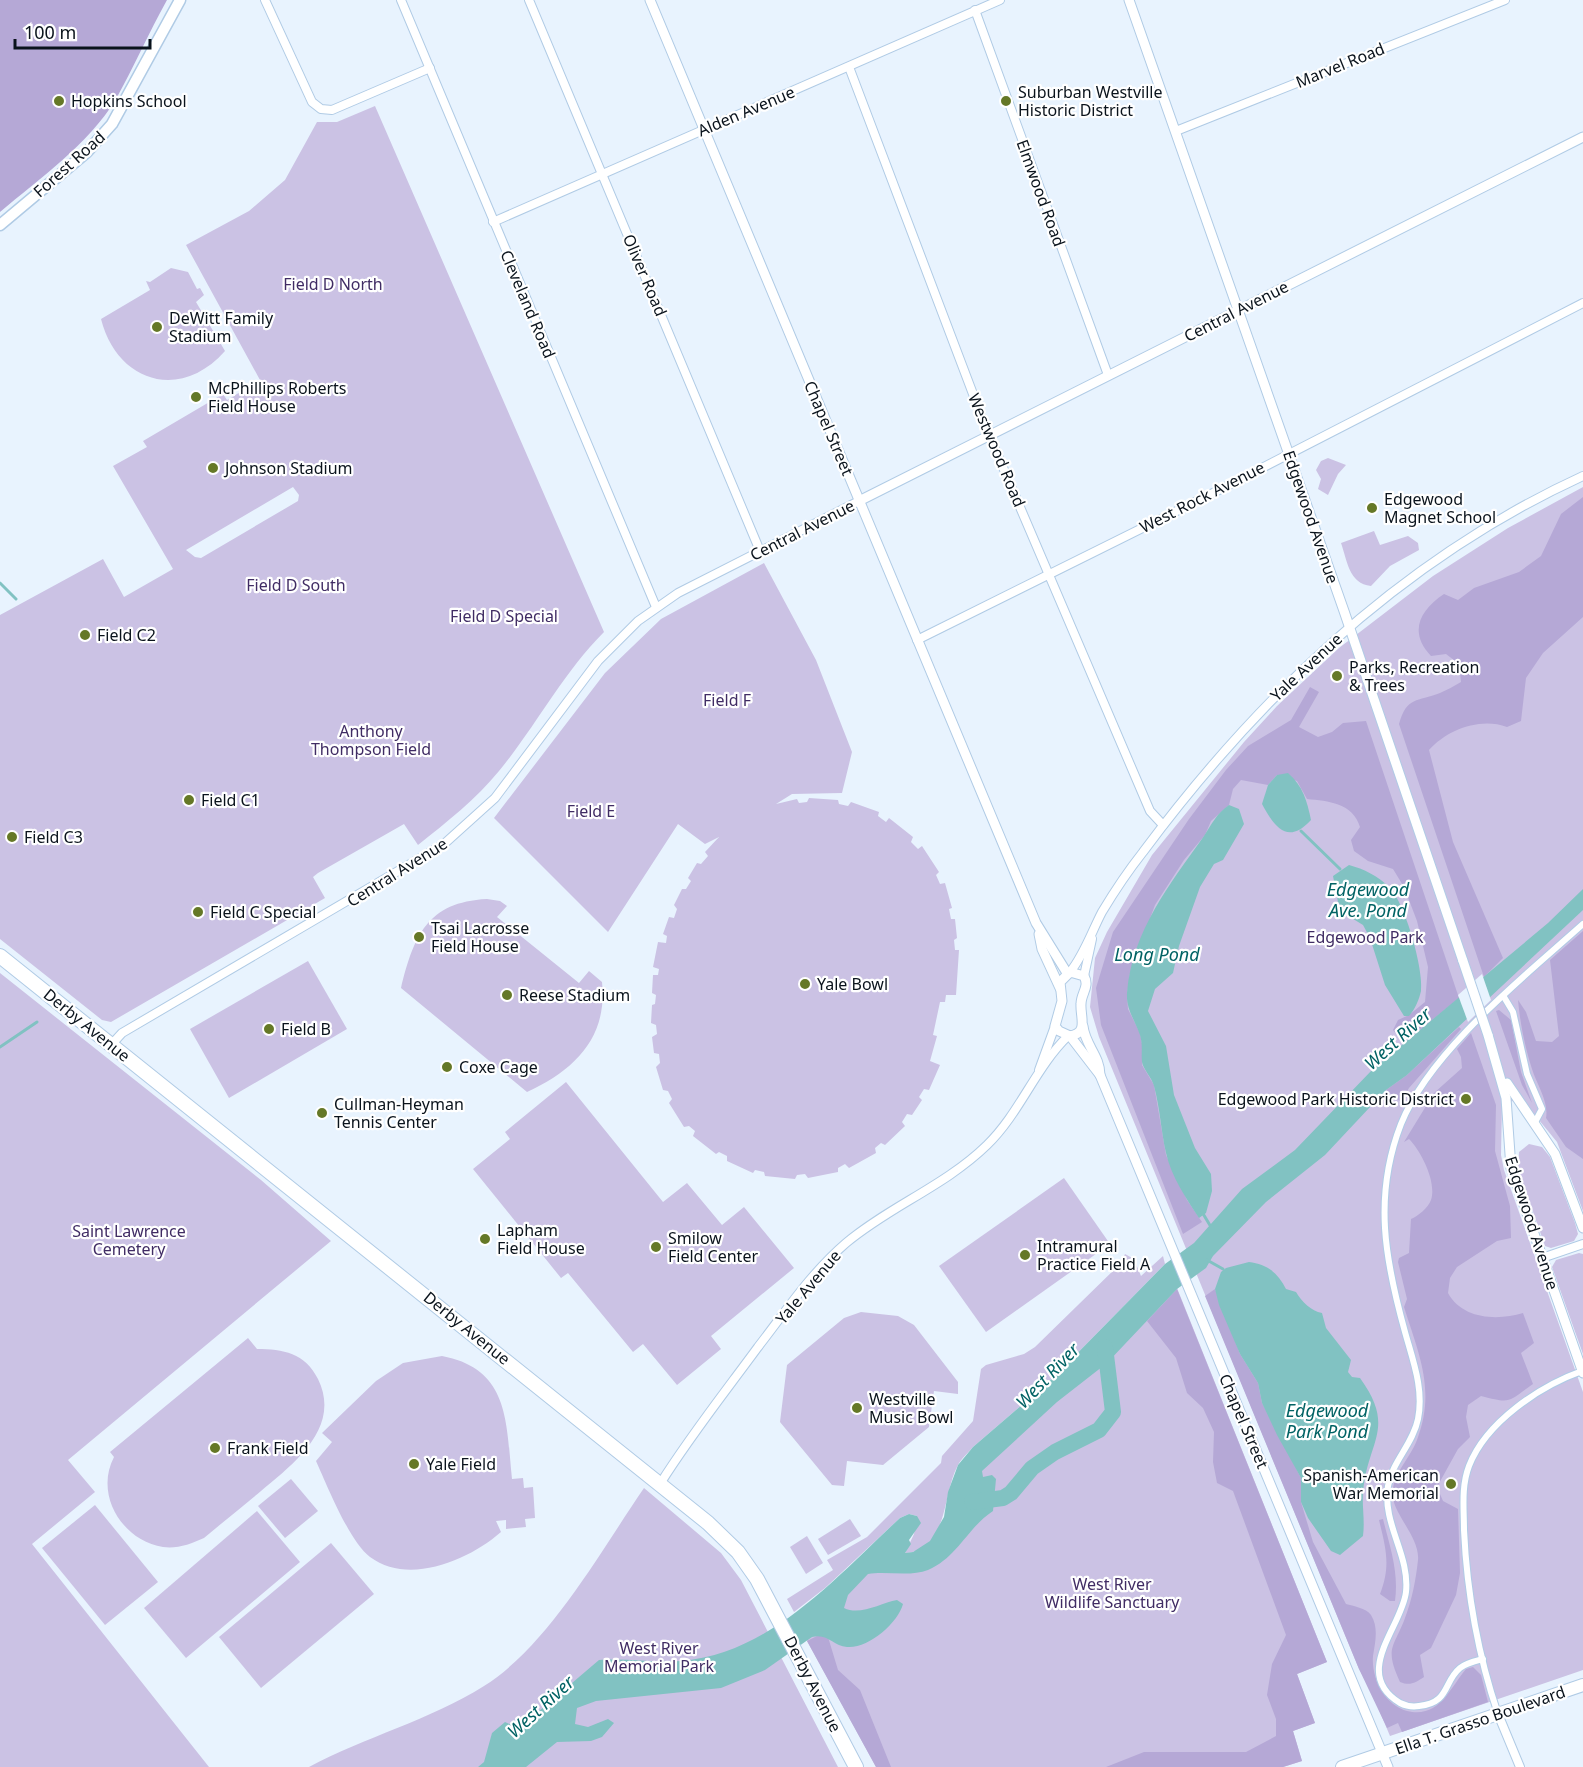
<svg xmlns="http://www.w3.org/2000/svg" width="1583" height="1767" font-family="'Noto Sans',sans-serif">
  <style>
    .green { fill: #cbc2e4; fill-rule: evenodd }
    .forest { fill: #b5a8d6 }
    .water { fill: #81c2c2 }
    .pier { fill: #e8f3fe }
    .lines { fill: none; stroke-linecap: round; stroke-linejoin: round }
    .stream { stroke: #81c2c2; stroke-width: 3 }
    .river { stroke: #81c2c2; stroke-width: 16 }
    .pedestrian-casing { stroke: #b0cbe5; stroke-width: 8 }
    .minor-casing { stroke: #b0cbe5; stroke-width: 10 }
    .tertiary-casing { stroke: #b0cbe5; stroke-width: 11 }
    .secondary-casing { stroke: #b0cbe5; stroke-width: 13 }
    .primary-casing { stroke: #b0cbe5; stroke-width: 14 }
    .trunk-casing { stroke: #b0cbe5; stroke-width: 16 }
    .pedestrian { stroke: #fff; stroke-width: 6 }
    .minor { stroke: #fff; stroke-width: 8 }
    .tertiary { stroke: #fff; stroke-width: 9 }
    .secondary { stroke: #fff; stroke-width: 10 }
    .primary { stroke: #fff; stroke-width: 12 }
    .trunk { stroke: #fff; stroke-width: 14 }
    .tertiary-bridge-casing { stroke: #b0cbe5; stroke-width: 11; stroke-linecap: butt }
    .tertiary-bridge { stroke: #fff; stroke-width: 9 }
    .poi-dot { fill: #657827; stroke: #fff; stroke-width: 2 }
    .labels { text-anchor: middle; stroke-width: 4.5; stroke-linejoin: round; paint-order: stroke }
    .street-label { font-size: 16px; fill: #0a131c; stroke: #fff }
    .poi-label { font-size: 16px; fill: #0a131c; stroke: #fff; text-anchor: start }
    .park-label { font-size: 16px; fill: #402c64; stroke: #fff }
    .water-label { font-size: 18px; font-style: italic; fill: #016264; stroke: #fff }
  </style>
  <rect width="100%" height="100%" fill="#e8f3fe"/>
  <g class="green">
    <path d="M375,106L604,632C563,673 536,726 499,771C476,799 447,822 418,845L404,824L318,873L313,877L325,898L111,1022L102,1020L0,939V615L103,559L124,597L173,569L113,466L147,447L143,441L223,394L227,400L260,380L186,245L249,211L285,180L317,122H337ZM293,487L299,495L298,501L201,558L195,557L186,550Z"/>
    <path d="M171,268L188,272L197,289L200,288L204,295L196,302L225,351C180,402 117,382 101,319L150,290L146,281L150,282Z"/>
    <polygon points="1328,458 1346,465 1338,474 1328,495 1318,489 1321,479 1316,470 1321,461"/>
    <polygon points="1583,487 1583,1211 1557,1142 1521,1098 1502,1105 1501,1155 1504,1170 1583,1392 1583,1670 1390,1736 1369,1686 1359,1669 1099,1037 1090,1007 1095,958 1107,932 1152,855 1244,742 1277,706 1339,648 1433,576 1508,528"/>
    <path d="M1374,531L1380,545L1408,536L1418,543L1419,550L1390,566L1371,586C1349,584 1347,560 1341,543Z"/>
    <polygon points="764,563 816,660 852,752 842,793 792,794 776,804 797,799 799,803 807,802 809,798 838,800 839,804 848,806 851,802 879,812 878,816 886,822 889,818 913,837 911,842 918,849 922,846 939,872 936,875 940,884 945,883 952,908 949,909 951,919 955,919 957,938 954,940 955,950 959,950 956,995 946,995 945,1002 940,1002 933,1035 937,1036 930,1061 940,1065 929,1090 924,1089 919,1097 922,1100 912,1115 907,1114 902,1122 905,1126 885,1145 881,1143 875,1148 876,1153 849,1168 845,1164 838,1168 838,1172 808,1178 805,1174 797,1175 795,1179 765,1176 764,1172 755,1170 753,1173 727,1161 727,1156 719,1152 716,1154 693,1136 695,1131 689,1126 684,1127 669,1103 672,1099 668,1091 663,1090 656,1067 660,1063 659,1054 654,1053 652,1037 657,1034 656,1025 651,1023 652,1005 655,1004 656,995 652,993 653,975 658,975 659,969 653,967 658,942 666,943 667,936 663,934 669,917 674,918 677,909 674,905 682,889 686,889 691,881 688,878 697,863 701,864 708,856 705,852 719,837 705,844 678,824 608,932 494,818 605,673 661,619"/>
    <path d="M487,899L500,901L507,906L497,917L579,983L589,971L602,982C608,1037 575,1070 527,1092L401,988C414,936 427,902 487,899Z"/>
    <polygon points="308,961 347,1029 229,1098 190,1029"/>
    <polygon points="0,973 261,1180 331,1241 68,1460 95,1492 32,1544 209,1767 0,1767"/>
    <polygon points="566,1082 663,1202 687,1183 722,1225 744,1207 794,1268 711,1336 721,1349 677,1385 643,1344 633,1352 568,1273 561,1278 473,1169 510,1139 505,1132"/>
    <polygon points="1529,1144 1542,1147 1550,1157 1575,1223 1578,1234 1574,1241 1551,1248 1545,1246 1518,1169 1519,1152"/>
    <polygon points="1064,1178 1110,1244 986,1332 939,1266"/>
    <polygon points="1579,1253 1583,1254 1583,1354 1552,1267 1556,1260"/>
    <path d="M1125,1254L1134,1259L1141,1276L1163,1256L1165,1264L1053,1378L973,1447C968,1453 961,1459 958,1465C942,1493 949,1551 905,1553L914,1534L917,1516L909,1514L900,1518L825,1588L794,1612L787,1599L833,1570L827,1560L867,1537L941,1463L942,1456L973,1421L981,1369L986,1365L1024,1354L1035,1347L1120,1264Z"/>
    <polygon points="1173,1278 1327,1662 1297,1674 1315,1723 1293,1731 1302,1761 1283,1767 876,1767 801,1630 855,1573 917,1560 947,1542 974,1470"/>
    <polygon points="861,1312 898,1316 914,1325 958,1382 958,1394 934,1391 929,1427 883,1465 847,1461 844,1486 832,1485 780,1422 787,1365 844,1318"/>
    <path d="M248,1338L257,1349C283,1349 305,1353 318,1379C342,1428 293,1464 261,1491C242,1507 223,1522 204,1538C191,1544 177,1549 163,1547C123,1541 94,1495 114,1457L110,1452Z"/>
    <path d="M442,1356C510,1369 506,1422 512,1479L523,1478L524,1488L533,1487L535,1518L525,1519L526,1527L506,1529V1520L496,1521L501,1532C469,1560 409,1586 370,1557C349,1541 327,1485 316,1461L332,1442L322,1433L376,1381L403,1363Z"/>
    <polygon points="291,1479 318,1511 285,1538 258,1506"/>
    <path d="M644,1488L721,1553L741,1580L838,1767H309C365,1737 430,1720 484,1686C549,1645 600,1552 644,1488Z"/>
    <polygon points="95,1505 158,1582 105,1625 42,1548"/>
    <polygon points="257,1511 300,1562 186,1658 144,1608"/>
    <polygon points="850,1519 861,1536 828,1555 818,1539"/>
    <polygon points="807,1536 823,1563 806,1574 790,1547"/>
    <polygon points="331,1543 374,1594 261,1688 219,1637"/>
  </g>
  <g class="forest">
    <path d="M0,0H167C149,32 134,67 116,99C88,145 40,178 0,212Z"/>
    <path d="M1583,497V617L1543,653L1526,678L1521,721L1507,727C1480,717 1447,730 1429,750L1453,842L1503,958L1484,977L1399,724C1407,696 1417,702 1440,693C1447,690 1454,686 1461,682L1459,664L1446,654L1431,656C1408,632 1420,610 1444,594L1458,600L1474,588L1519,572L1541,556L1561,514Z"/>
    <path d="M1310,687L1319,692L1299,727L1318,737L1332,732L1343,723L1366,721L1459,998L1404,1043L1393,1030L1398,1020L1409,1015L1425,1002L1428,967L1417,921L1404,887L1393,869L1368,861L1354,851L1351,840L1360,827C1353,803 1328,801 1307,799L1297,781L1277,775L1268,785L1241,780L1233,789L1229,805L1211,821L1205,835L1184,860L1155,905L1130,973L1127,995L1128,1009L1140,1033L1143,1049L1142,1065L1154,1085L1166,1155L1187,1200L1202,1222L1183,1234L1101,1025L1096,988L1113,932L1189,819L1226,770L1248,746L1291,720Z"/>
    <path d="M1583,931V1159L1566,1147L1546,1118C1549,1102 1537,1085 1532,1069C1525,1047 1520,1023 1518,1000L1526,1012L1536,1041L1552,1042L1559,1036L1550,960Z"/>
    <polygon points="1499,1010 1511,1020 1521,1072 1532,1103 1522,1085 1496,1011"/>
    <polygon points="1459,1027 1461,1029 1409,1088 1401,1102 1386,1090 1407,1075"/>
    <path d="M1471,1033L1496,1105L1495,1151L1510,1206L1511,1238L1497,1241L1457,1267L1450,1278L1448,1293C1462,1319 1497,1321 1523,1313L1534,1343L1521,1353L1533,1384C1507,1402 1512,1404 1481,1396L1468,1405L1466,1417L1470,1437L1458,1449L1437,1487L1443,1501L1458,1509L1460,1573L1456,1595L1431,1648L1420,1655L1424,1677C1415,1683 1410,1686 1400,1682C1384,1647 1394,1648 1405,1618C1412,1600 1416,1579 1418,1560C1420,1539 1395,1515 1393,1498C1390,1476 1410,1459 1417,1440C1436,1390 1419,1355 1404,1307L1407,1299L1398,1262L1399,1258L1409,1253L1411,1219C1418,1216 1428,1208 1431,1200C1437,1182 1421,1151 1409,1139L1404,1142L1434,1093L1462,1068L1461,1057L1457,1049Z"/>
    <polygon points="1177,1289 1327,1662 1297,1674 1315,1723 1293,1731 1302,1761 1283,1767 1106,1767 1144,1752 1246,1752 1276,1736 1276,1719 1267,1695 1272,1664 1286,1635 1233,1491 1217,1483 1213,1462 1214,1432 1203,1408 1187,1393 1176,1358 1147,1321"/>
    <path d="M1215,1289L1240,1354L1258,1383L1262,1403L1301,1478V1502L1313,1542L1346,1604C1353,1606 1366,1608 1371,1615C1379,1628 1375,1643 1373,1656C1371,1678 1385,1705 1407,1711C1439,1719 1450,1688 1466,1669L1473,1667L1481,1675L1488,1702L1402,1732L1398,1723L1387,1728L1359,1669L1205,1296Z"/>
    <path d="M1383,1519C1390,1547 1399,1572 1395,1601H1390L1380,1594C1391,1566 1386,1549 1379,1520Z"/>
    <polygon points="819,1635 828,1637 838,1670 860,1690 891,1767 876,1767 807,1641"/>
  </g>
  <g class="water">
    <path d="M1288,773C1303,786 1307,801 1311,820C1288,845 1275,828 1262,804L1268,785L1277,775Z"/>
    <path d="M1229,805L1239,809L1244,824L1223,860L1214,864L1200,887L1179,946L1173,973L1155,989L1148,1011L1166,1046L1174,1095L1195,1148L1211,1174L1212,1191L1206,1213L1199,1218C1186,1198 1171,1176 1166,1153C1161,1131 1160,1108 1154,1086C1152,1078 1143,1069 1142,1062C1141,1053 1143,1045 1140,1035C1135,1020 1126,1010 1127,993C1132,931 1170,884 1204,836C1212,824 1216,814 1229,805Z"/>
    <path d="M1349,865C1364,869 1378,876 1389,887C1405,902 1424,970 1421,991C1419,1000 1415,1009 1409,1016H1404L1385,985L1370,938L1363,925L1350,917L1338,902L1333,876Z"/>
    <path d="M1583,889V910L1407,1075L1386,1090L1325,1155L1266,1202L1213,1256L1206,1268L1177,1289L1107,1363L1057,1402L982,1471L983,1477L992,1475L996,1479L993,1511C967,1528 958,1557 928,1570C911,1577 886,1571 868,1574L848,1595L844,1608C860,1616 881,1603 897,1600L903,1604C898,1623 868,1649 847,1647C833,1646 828,1633 812,1637L765,1670L721,1688L596,1701L577,1708L575,1724L588,1727L608,1719L614,1723L602,1737L591,1741L557,1742L526,1767H478L484,1762L492,1733L505,1722L514,1726L538,1712L599,1660C627,1658 654,1663 682,1661C772,1653 837,1576 900,1518L909,1514L917,1516L921,1523L909,1540L911,1544L905,1553L913,1552L930,1541L944,1517L948,1492L958,1465L973,1447L1053,1378L1165,1264L1194,1243L1242,1189L1295,1150L1372,1070L1548,923Z"/>
    <path d="M1249,1262C1267,1264 1278,1273 1286,1289L1296,1292C1302,1302 1311,1311 1322,1313L1326,1328L1351,1360L1348,1372L1352,1377L1360,1378C1397,1429 1367,1441 1363,1493C1362,1507 1365,1521 1363,1536L1340,1555L1331,1551L1308,1518L1301,1502V1478L1277,1435L1262,1403L1258,1383L1240,1354L1219,1305L1215,1289L1221,1272L1226,1268Z"/>
  </g>
  <polygon class="pier" points="1482,974 1491,1000 1468,1022 1458,995"/>
  <g class="lines">
    <g class="stream">
      <polyline points="0,583 16,599"/>
      <polyline points="1301,831 1340,869"/>
      <polyline points="0,1047 37,1022"/>
      <polyline points="1202,1212 1211,1227"/>
      <polyline points="1207,1260 1223,1269"/>
    </g>
    <polyline class="river" points="972,1502 1003,1498 1011,1493 1032,1468 1055,1452 1099,1430 1113,1412 1105,1347"/>
    <defs>
      <g id="pedestrian">
        <polyline points="1504,997 1513,1012 1527,1074 1542,1109 1534,1124"/>
        <path d="M1483,1659C1475,1661 1466,1663 1460,1668C1443,1682 1450,1703 1419,1706C1413,1707 1406,1706 1400,1703C1351,1673 1402,1627 1406,1592C1410,1555 1382,1524 1388,1486C1392,1462 1413,1444 1418,1419C1424,1389 1413,1361 1405,1332C1385,1260 1373,1196 1401,1124C1430,1051 1525,976 1583,924"/>
        <path d="M1498,1714C1478,1655 1467,1593 1464,1530C1464,1509 1461,1487 1469,1466C1486,1422 1540,1386 1582,1371"/>
      </g>
      <g id="minor">
        <polyline points="265,0 312,102 321,109 332,110 430,68"/>
        <polyline points="401,0 656,607"/>
        <polyline points="529,0 760,551"/>
        <polyline points="975,10 1108,375"/>
        <polyline points="849,67 984,423 1150,811 1163,825"/>
        <polyline points="1176,131 1505,0"/>
        <polyline points="493,222 1000,0"/>
        <polyline points="917,640 1225,487 1583,303"/>
        <path d="M1070,972C1084,955 1092,931 1102,912C1114,892 1128,871 1143,852C1259,696 1404,558 1583,476"/>
        <polyline points="1084,976 1092,939"/>
        <polyline points="111,1045 122,1033 444,844 495,798 598,661 638,621 678,593 859,501"/>
        <polyline points="1039,1070 1055,1026"/>
        <polyline points="1542,1258 1583,1244"/>
        <path d="M660,1484C690,1436 725,1392 758,1347C786,1311 811,1273 846,1243C890,1206 945,1186 987,1145C1020,1113 1035,1068 1068,1036"/>
        <polyline points="1498,1714 1520,1767"/>
      </g>
      <g id="tertiary">
        <polyline points="650,0 1036,923 1067,973"/>
        <polyline points="1129,0 1344,611 1463,961"/>
        <polyline points="859,501 1583,137"/>
        <polyline points="1039,934 1042,949 1060,988"/>
        <path d="M1070,972L1084,976C1090,987 1081,993 1081,1004C1080,1017 1089,1033 1070,1036L1059,1031L1055,1026L1062,1001L1060,982Z"/>
        <path d="M1083,1026C1085,1045 1100,1056 1100,1075"/>
        <polyline points="1488,1035 1506,1098 1511,1168 1583,1373"/>
        <polyline points="1070,1036 1100,1075 1388,1767"/>
        <polyline points="1507,1083 1555,1154 1583,1228"/>
      </g>
      <polyline id="secondary" points="0,225 87,152 112,124 180,0"/>
      <polyline id="primary" points="1342,1767 1583,1685"/>
      <polyline id="trunk" points="0,956 708,1523 738,1552 757,1579 856,1767"/>
    </defs>
    <use href="#pedestrian" class="pedestrian-casing"/>
    <use href="#minor" class="minor-casing"/>
    <use href="#tertiary" class="tertiary-casing"/>
    <use href="#secondary" class="secondary-casing"/>
    <use href="#primary" class="primary-casing"/>
    <use href="#trunk" class="trunk-casing"/>
    <use href="#pedestrian" class="pedestrian"/>
    <use href="#minor" class="minor"/>
    <use href="#tertiary" class="tertiary"/>
    <use href="#secondary" class="secondary"/>
    <use href="#primary" class="primary"/>
    <use href="#trunk" class="trunk"/>
    <defs>
      <polyline id="tertiary-bridge" points="1463,961 1488,1035"/>
    </defs>
    <use href="#tertiary-bridge" class="tertiary-bridge-casing"/>
    <use href="#tertiary-bridge" class="tertiary-bridge"/>
  </g>
  <g class="poi-dot">
    <circle cx="59" cy="101" r="6"/>
    <circle cx="1006" cy="101" r="6"/>
    <circle cx="157" cy="327" r="6"/>
    <circle cx="196" cy="397" r="6"/>
    <circle cx="213" cy="468" r="6"/>
    <circle cx="1372" cy="508" r="6"/>
    <circle cx="85" cy="635" r="6"/>
    <circle cx="1337" cy="676" r="6"/>
    <circle cx="189" cy="800" r="6"/>
    <circle cx="12" cy="837" r="6"/>
    <circle cx="198" cy="912" r="6"/>
    <circle cx="419" cy="937" r="6"/>
    <circle cx="805" cy="984" r="6"/>
    <circle cx="507" cy="995" r="6"/>
    <circle cx="269" cy="1029" r="6"/>
    <circle cx="447" cy="1067" r="6"/>
    <circle cx="1466" cy="1099" r="6"/>
    <circle cx="322" cy="1113" r="6"/>
    <circle cx="485" cy="1239" r="6"/>
    <circle cx="656" cy="1247" r="6"/>
    <circle cx="1025" cy="1255" r="6"/>
    <circle cx="857" cy="1408" r="6"/>
    <circle cx="215" cy="1448" r="6"/>
    <circle cx="414" cy="1464" r="6"/>
    <circle cx="1451" cy="1484" r="6"/>
  </g>
  <g class="labels">
    <g class="street-label">
      <text transform="translate(1340 65) rotate(-22)" y="6">Marvel Road</text>
      <text transform="translate(746 111) rotate(-23)" y="6">Alden Avenue</text>
      <text transform="translate(69 164) rotate(-42)" y="6">Forest Road</text>
      <text transform="translate(1041 193) rotate(70)" y="6">Elmwood Road</text>
      <text transform="translate(645 275) rotate(67)" y="6">Oliver Road</text>
      <text transform="translate(528 304) rotate(67)" y="6">Cleveland Road</text>
      <text transform="translate(1236 311) rotate(-27)" y="6">Central Avenue</text>
      <text transform="translate(829 428) rotate(67)" y="6">Chapel Street</text>
      <text transform="translate(997 450) rotate(67)" y="6">Westwood Road</text>
      <text transform="translate(1202 497) rotate(-27)" y="6">West Rock Avenue</text>
      <text transform="translate(1311 517) rotate(71)" y="6">Edgewood Avenue</text>
      <text transform="translate(802 530) rotate(-27)" y="6">Central Avenue</text>
      <text transform="translate(1306 667) rotate(-43)" y="6">Yale Avenue</text>
      <text transform="translate(397 872) rotate(-32)" y="6">Central Avenue</text>
      <text transform="translate(87 1025) rotate(39)" y="6">Derby Avenue</text>
      <text transform="translate(1532 1223) rotate(72)" y="6">Edgewood Avenue</text>
      <text transform="translate(808 1287) rotate(-50)" y="6">Yale Avenue</text>
      <text transform="translate(467 1328) rotate(39)" y="6">Derby Avenue</text>
      <text transform="translate(1244 1421) rotate(67)" y="6">Chapel Street</text>
      <text transform="translate(813 1684) rotate(63)" y="6">Derby Avenue</text>
      <text transform="translate(1480 1720) rotate(-19)" y="6">Ella T. Grasso Boulevard</text>
    </g>
    <g class="poi-label">
      <text x="1018" y="98">Suburban Westville<tspan x="1018" dy="18">Historic District</tspan></text>
      <text x="71" y="107">Hopkins School</text>
      <text x="169" y="324">DeWitt Family<tspan x="169" dy="18">Stadium</tspan></text>
      <text x="208" y="394">McPhillips Roberts<tspan x="208" dy="18">Field House</tspan></text>
      <text x="225" y="474">Johnson Stadium</text>
      <text x="1384" y="505">Edgewood<tspan x="1384" dy="18">Magnet School</tspan></text>
      <text x="97" y="641">Field C2</text>
      <text x="1349" y="673">Parks, Recreation<tspan x="1349" dy="18">&amp; Trees</tspan></text>
      <text x="201" y="806">Field C1</text>
      <text x="24" y="843">Field C3</text>
      <text x="210" y="918">Field C Special</text>
      <text x="431" y="934">Tsai Lacrosse<tspan x="431" dy="18">Field House</tspan></text>
      <text x="817" y="990">Yale Bowl</text>
      <text x="519" y="1001">Reese Stadium</text>
      <text x="281" y="1035">Field B</text>
      <text x="459" y="1073">Coxe Cage</text>
      <text x="1454" y="1105" text-anchor="end">Edgewood Park Historic District</text>
      <text x="334" y="1110">Cullman-Heyman<tspan x="334" dy="18">Tennis Center</tspan></text>
      <text x="497" y="1236">Lapham<tspan x="497" dy="18">Field House</tspan></text>
      <text x="668" y="1244">Smilow<tspan x="668" dy="18">Field Center</tspan></text>
      <text x="1037" y="1252">Intramural<tspan x="1037" dy="18">Practice Field A</tspan></text>
      <text x="869" y="1405">Westville<tspan x="869" dy="18">Music Bowl</tspan></text>
      <text x="227" y="1454">Frank Field</text>
      <text x="426" y="1470">Yale Field</text>
      <text x="1439" y="1481" text-anchor="end">Spanish-American<tspan x="1439" dy="18">War Memorial</tspan></text>
    </g>
    <g class="park-label">
      <text x="333" y="290">Field D North</text>
      <text x="296" y="591">Field D South</text>
      <text x="504" y="622">Field D Special</text>
      <text x="727" y="706">Field F</text>
      <text x="371" y="737">Anthony<tspan x="371" dy="18">Thompson Field</tspan></text>
      <text x="591" y="817">Field E</text>
      <text x="1365" y="943">Edgewood Park</text>
      <text x="129" y="1237">Saint Lawrence<tspan x="129" dy="18">Cemetery</tspan></text>
      <text x="1112" y="1590">West River<tspan x="1112" dy="18">Wildlife Sanctuary</tspan></text>
      <text x="659" y="1654">West River<tspan x="659" dy="18">Memorial Park</tspan></text>
    </g>
    <g class="water-label">
      <text x="1368" y="896">Edgewood<tspan x="1368" dy="21">Ave. Pond</tspan></text>
      <text x="1157" y="961">Long Pond</text>
      <text transform="translate(1398 1039) rotate(-42)" y="6">West River</text>
      <text transform="translate(1048 1376) rotate(-46)" y="6">West River</text>
      <text x="1327" y="1417">Edgewood<tspan x="1327" dy="21">Park Pond</tspan></text>
      <text transform="translate(541 1707) rotate(-42)" y="6">West River</text>
    </g>
  </g>
  <path d="M15 39v9h135v-9" fill="none" stroke="#0a131c" stroke-width="3"/>
  <text x="24" y="39" font-size="18" fill="#0a131c" stroke="#ffffff" stroke-width="4.5" paint-order="stroke">100 m</text>
</svg>
